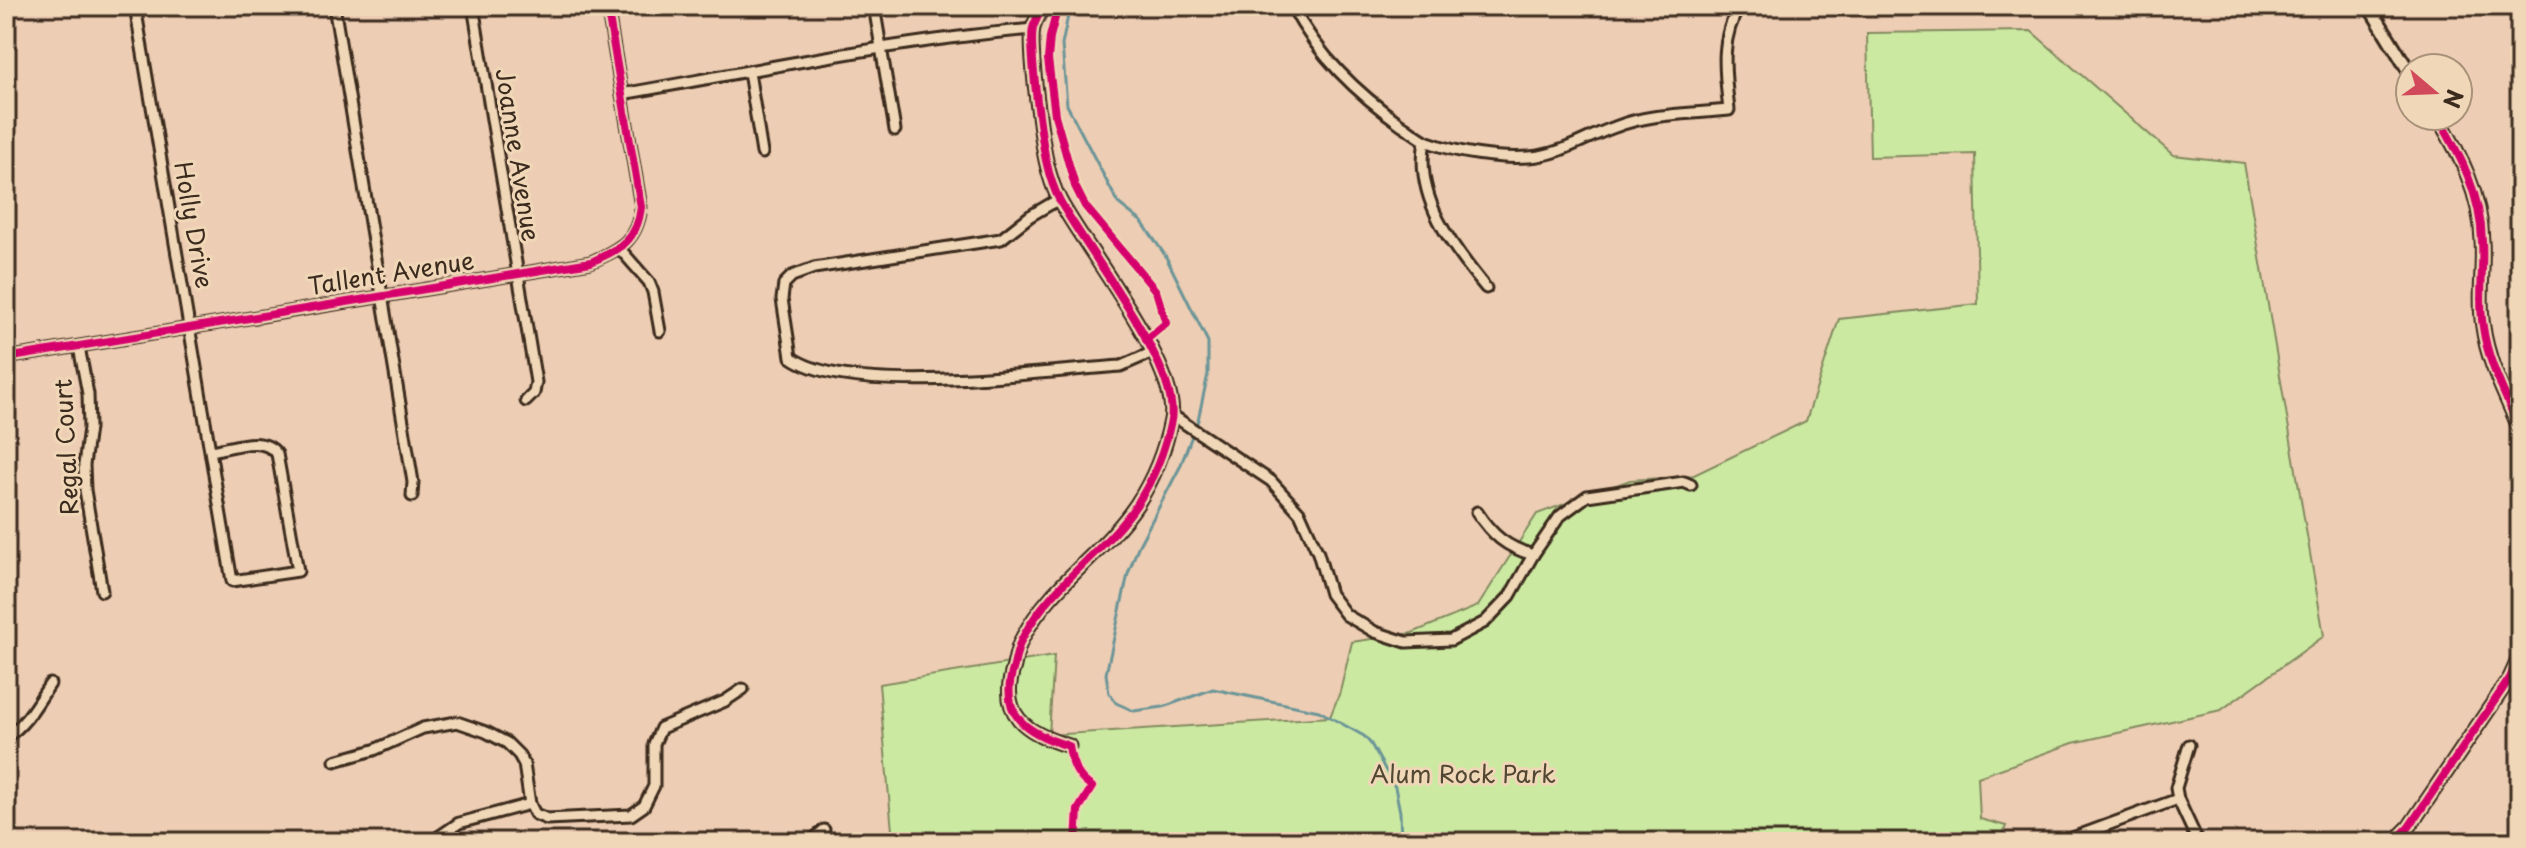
<svg xmlns="http://www.w3.org/2000/svg" width="2526" height="848" font-family="'Playpen Sans',sans-serif">
  <style>
    .green { fill: #cbe9a1; stroke: #838a60; stroke-width: 2 }
    .lines { fill: none; stroke-linecap: round; stroke-linejoin: round }
    .stream { stroke: #6c9598; stroke-width: 3 }
    .minor-casing { stroke: #3b2a1e; stroke-width: 15 }
    .tertiary-casing { stroke: #3b2a1e; stroke-width: 17 }
    .minor { stroke: #f0d7b7; stroke-width: 9 }
    .tertiary { stroke: #f0d7b7; stroke-width: 11 }
    .cycleway-casing { stroke: #f0d7b7; stroke-width: 13 }
    .cycleway { stroke: #d6006c; stroke-width: 8 }
    .labels { text-anchor: middle; stroke-width: 6; stroke-linejoin: round; paint-order: stroke }
    .street-label { font-size: 24px; fill: #3b2a1e; stroke: #f0d7b7 }
    .park-label { font-size: 24px; fill: #514732; stroke: #f0d7b7 }
  </style>
  <rect width="100%" height="100%" fill="#edcdb3"/>
  <filter id="ink" filterUnits="userSpaceOnUse"><feTurbulence type="fractalNoise" baseFrequency=".0125" numOctaves="2"/><feDisplacementMap in="SourceGraphic" scale="16" xChannelSelector="R" yChannelSelector="G"/><feConvolveMatrix kernelMatrix="1 2 1 2 8 2 1 2 1" color-interpolation-filters="sRGB"/></filter>
  <g filter="url(#ink)">
    <polygon class="green" points="2031,31 2173,155 2244,163 2324,636 2221,710 2073,743 1978,777 1980,819 2006,826 2000,842 893,842 879,684 1054,656 1049,735 1330,717 1340,692 1352,642 1412,633 1478,606 1537,514 1630,480 1692,476 1806,421 1839,319 1978,304 1975,154 1870,157 1867,33"/>
    <g class="lines">
      <polyline class="stream" points="1070,6 1062,45 1067,105 1118,203 1142,222 1165,255 1208,342 1208,374 1198,420 1180,467 1138,547 1128,574 1106,674 1109,693 1116,703 1134,711 1163,707 1213,689 1319,711 1364,736 1371,744 1395,787 1400,812 1401,842"/>
      <defs>
        <g id="minor">
          <path d="M135,6L232,581L298,571L277,454C263,434 231,448 211,451"/>
          <polyline points="334,6 413,482 412,496"/>
          <polyline points="473,6 536,382 534,393 526,401"/>
          <polyline points="874,6 895,130"/>
          <path d="M1292,6C1318,56 1357,93 1402,125C1410,130 1419,138 1428,142C1458,153 1497,159 1529,157C1561,155 1586,137 1615,127C1650,113 1691,114 1729,110C1725,74 1719,38 1740,6"/>
          <polyline points="749,72 762,153"/>
          <path d="M622,94C758,70 895,41 1033,29"/>
          <polyline points="6,95 6,165"/>
          <path d="M1425,141C1414,197 1452,247 1486,288"/>
          <path d="M1059,199L1030,216L1001,239L814,268L792,276L784,284L782,299L791,357C849,399 1046,371 1121,366L1153,352"/>
          <polyline points="620,249 649,282 653,292 660,331"/>
          <polyline points="79,347 88,394 89,428 84,465 85,490 102,591"/>
          <path d="M6,358L591,262C619,249 637,242 641,207L607,6"/>
          <polyline points="1172,415 1271,481 1300,513 1318,553 1330,594 1346,615 1375,632 1406,642 1451,640 1485,622 1510,596 1533,555 1560,516 1587,496 1684,482 1691,485"/>
          <path d="M1477,512C1492,535 1506,547 1533,555"/>
          <path d="M6,737C26,725 37,703 50,684"/>
          <polyline points="2189,745 2176,788 2178,799 2198,842"/>
          <polyline points="335,761 374,750 423,728 457,722 486,732 507,743 519,755 524,764 530,804 535,814 547,819 631,815 644,806 654,786 654,744 661,728 725,701 743,689"/>
          <polyline points="2072,838 2178,799"/>
          <polyline points="431,842 459,823 530,804"/>
          <polyline points="810,842 824,830"/>
        </g>
        <g id="tertiary">
          <path d="M1043,6C1040,13 1035,21 1033,28C1030,43 1035,84 1037,101C1042,134 1044,171 1060,201C1086,250 1181,367 1171,420C1165,450 1154,478 1137,504C1105,552 1050,585 1023,637C1018,645 1016,656 1014,666C998,714 1025,733 1069,746"/>
          <polyline points="2369,6 2410,73"/>
          <path d="M2437,116C2460,154 2481,195 2482,241C2484,269 2478,298 2483,327C2488,364 2506,395 2520,430"/>
          <polyline points="2394,842 2409,827 2510,678 2520,656"/>
        </g>
      </defs>
      <use href="#minor" class="minor-casing"/>
      <use href="#tertiary" class="tertiary-casing"/>
      <use href="#minor" class="minor"/>
      <use href="#tertiary" class="tertiary"/>
      <defs>
        <g id="cycleway">
          <path d="M1043,6C1040,13 1035,21 1033,28C1030,43 1035,84 1037,101C1042,134 1044,171 1060,201C1086,250 1181,367 1171,420C1165,450 1154,478 1137,504C1105,552 1050,585 1023,637C1018,645 1016,656 1014,666C998,714 1025,733 1069,746C1071,762 1077,778 1092,787L1078,810L1076,842"/>
          <polyline points="1058,6 1050,37 1048,59 1055,115 1075,186 1085,206 1156,291 1166,323 1146,340"/>
          <path d="M2437,116C2460,154 2481,195 2482,241C2484,269 2478,298 2483,327C2488,364 2506,395 2520,430"/>
          <path d="M6,358L591,262C619,249 637,242 641,207L607,6"/>
          <polyline points="2394,842 2409,827 2510,678 2520,656"/>
        </g>
      </defs>
      <use href="#cycleway" class="cycleway-casing"/>
      <use href="#cycleway" class="cycleway"/>
    </g>
  </g>
  <g class="labels">
    <g class="street-label">
      <text transform="translate(517 155) rotate(81)" y="8">Joanne Avenue</text>
      <text transform="translate(193 225) rotate(80)" y="8">Holly Drive</text>
      <text transform="translate(391 274) rotate(-9)" y="8">Tallent Avenue</text>
      <text transform="translate(67 447) rotate(-93)" y="8">Regal Court</text>
    </g>
    <g class="park-label">
      <text x="1463" y="783">Alum Rock Park</text>
    </g>
  </g>
  <rect width="2526" height="848" fill="none" stroke="#f0d7b7" stroke-width="32"/>
  <rect x="16" y="16" width="2494" height="816" fill="none" stroke="#3b2a1e" stroke-width="3" filter="url(#ink)"/>
  <g transform="translate(2434 92) rotate(109)"><circle r="38" fill="#f0d7b7" stroke="#a8927a" stroke-width="2"/>
  <path d="M0-6L14 30L0 20L-14 30Z" fill="#d1495b"/>
  <text y="-12" font-size="22" font-weight="bold" text-anchor="middle" fill="#3b2a1e">N</text>
  </g>
</svg>
